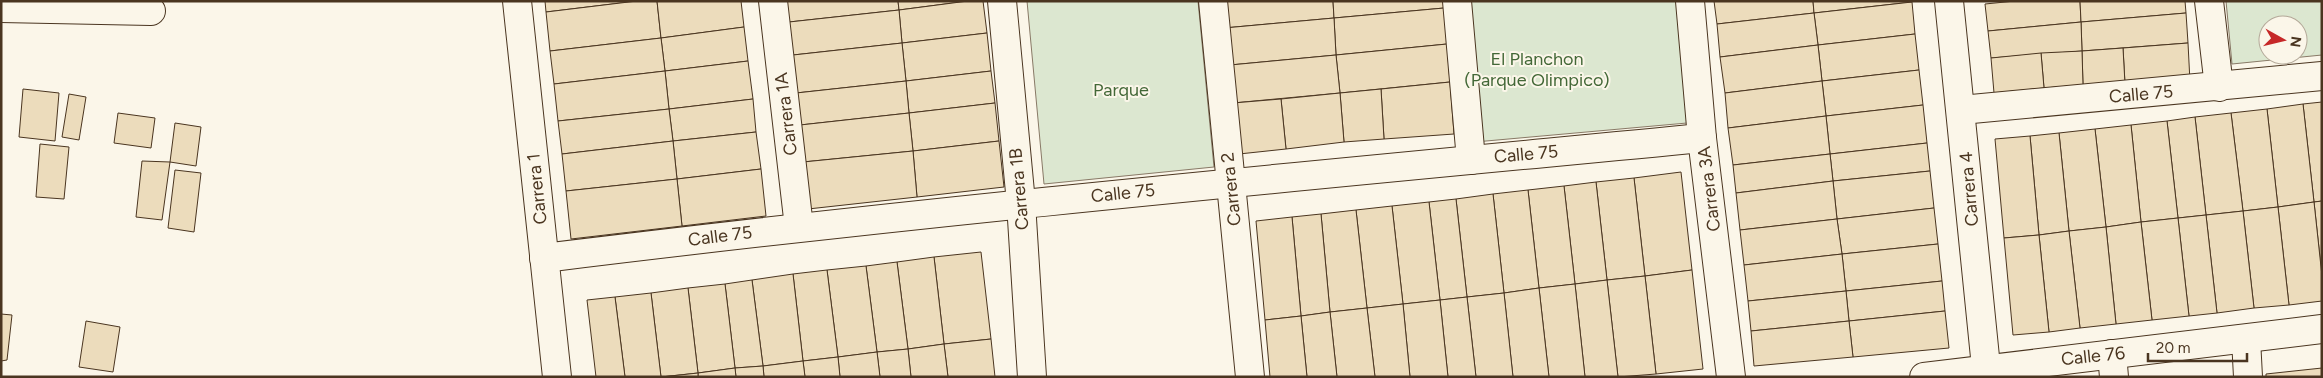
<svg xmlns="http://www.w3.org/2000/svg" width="2323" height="378" font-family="Figtree,sans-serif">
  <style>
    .green { fill: #dce7d0; stroke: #887966; fill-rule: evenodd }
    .building { fill: #ecdcbc; stroke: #4a3520 }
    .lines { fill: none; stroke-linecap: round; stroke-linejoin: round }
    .minor-casing { stroke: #4a3520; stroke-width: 30 }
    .minor { stroke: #fbf6e9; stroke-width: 28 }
    .labels { text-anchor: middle; stroke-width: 4; stroke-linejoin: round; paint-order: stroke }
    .park-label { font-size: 18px; fill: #436837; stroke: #fbf6e9 }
    .street-label { font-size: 18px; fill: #4a3520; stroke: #fbf6e9 }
  </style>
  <rect width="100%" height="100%" fill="#fbf6e9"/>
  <g class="green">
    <polygon points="1027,1 1198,1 1214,167 1044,184"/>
    <polygon points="1463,1 1677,1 1687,123 1475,142"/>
    <path d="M2226,1H2322V55L2232,64ZM2268,25H2298V55H2268Z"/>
  </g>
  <g class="building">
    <polygon points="545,1 637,1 546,12"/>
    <polygon points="637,1 657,1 661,38 550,51 546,12"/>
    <polygon points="657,1 741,1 744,27 661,38"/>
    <polygon points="787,1 898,1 899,10 789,22"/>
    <polygon points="898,1 968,1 899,10"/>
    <polygon points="968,1 983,1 987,33 902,43 899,10"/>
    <polygon points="1222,1 1333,1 1334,18 1224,28"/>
    <polygon points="1333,1 1444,1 1444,8 1334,18"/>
    <polygon points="1714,1 1813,1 1814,13 1717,24"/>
    <polygon points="1813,1 1912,1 1912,2 1814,13"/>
    <polygon points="2015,1 2080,1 2081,22 1988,31 1985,4"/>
    <polygon points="2080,1 2185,1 2186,13 2081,22"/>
    <polygon points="1912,2 1915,34 1818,45 1814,13"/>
    <polygon points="1444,8 1447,44 1336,55 1334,18"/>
    <polygon points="899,10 902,43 793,55 789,22"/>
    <polygon points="1814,13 1818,45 1720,57 1717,24"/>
    <polygon points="2186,13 2188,43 2082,51 2081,22"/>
    <polygon points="1334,18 1336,55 1230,65 1224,28"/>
    <polygon points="2081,22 2082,51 1991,58 1988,31"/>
    <polygon points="744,27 748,61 665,71 661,38"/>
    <polygon points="987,33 991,71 906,81 902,43"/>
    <polygon points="1915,34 1919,70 1822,81 1818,45"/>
    <polygon points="661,38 665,71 554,84 550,51"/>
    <polygon points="902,43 906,81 796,93 793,55"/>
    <polygon points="2188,43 2190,82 2125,84 2123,48"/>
    <polygon points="1447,44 1450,82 1340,93 1336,55"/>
    <polygon points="1818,45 1822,81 1725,93 1720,57"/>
    <polygon points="2123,48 2125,84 2083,85 2082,51"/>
    <polygon points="2082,51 2083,85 2044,88 2041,53"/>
    <polygon points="2041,53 2044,88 1994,93 1991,58"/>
    <polygon points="1336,55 1340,93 1233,103 1230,65"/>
    <polygon points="748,61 753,99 669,109 665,71"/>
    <polygon points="1919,70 1923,105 1826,116 1822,81"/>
    <polygon points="665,71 669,109 558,121 554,84"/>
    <polygon points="991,71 995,103 909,113 906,81"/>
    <polygon points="906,81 909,113 800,125 796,93"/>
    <polygon points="1822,81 1826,116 1728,128 1725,93"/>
    <polygon points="1450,82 1454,134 1384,139 1381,89"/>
    <polygon points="23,89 59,93 55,141 19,137"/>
    <polygon points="1381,89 1384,139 1344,142 1340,93"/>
    <polygon points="1340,93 1344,142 1286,149 1281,99"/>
    <polygon points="69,94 86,97 79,140 62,137"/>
    <polygon points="753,99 756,132 673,141 669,109"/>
    <polygon points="1281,99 1286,149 1239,154 1233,103"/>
    <polygon points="2322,102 2322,201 2314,202 2303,104"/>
    <polygon points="995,103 999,141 913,151 909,113"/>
    <polygon points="2303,104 2314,202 2278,207 2267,109"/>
    <polygon points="1923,105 1927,143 1830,154 1826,116"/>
    <polygon points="669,109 673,141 562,154 558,121"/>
    <polygon points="2267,109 2278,207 2243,211 2231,113"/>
    <polygon points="118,113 155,118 151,148 114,143"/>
    <polygon points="909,113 913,151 803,162 800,125"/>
    <polygon points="2231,113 2243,211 2206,215 2195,117"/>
    <polygon points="1826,116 1830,154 1733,165 1728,128"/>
    <polygon points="2195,117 2206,215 2178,218 2167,121"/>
    <polygon points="2167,121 2178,218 2141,222 2131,125"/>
    <polygon points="175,123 201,127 196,166 170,162"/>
    <polygon points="2131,125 2141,222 2106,227 2095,129"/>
    <polygon points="2095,129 2106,227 2069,231 2059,133"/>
    <polygon points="756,132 761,169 677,179 673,141"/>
    <polygon points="2059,133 2069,231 2039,235 2030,136"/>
    <polygon points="2030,136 2039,235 2004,238 1995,139"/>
    <polygon points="673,141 677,179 566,191 562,154"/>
    <polygon points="999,141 1004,187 917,197 913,151"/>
    <polygon points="1927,143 1930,171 1833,181 1830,154"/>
    <polygon points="40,144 69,147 64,199 36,197"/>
    <polygon points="913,151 917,197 808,209 803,162"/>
    <polygon points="1830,154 1833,181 1736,193 1733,165"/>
    <polygon points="142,161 170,162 162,220 136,217"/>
    <polygon points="761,169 766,216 682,226 677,179"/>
    <polygon points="175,170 201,173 194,232 168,228"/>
    <polygon points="1930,171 1934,208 1837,219 1833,181"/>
    <polygon points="1681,172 1692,270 1645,276 1634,178"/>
    <polygon points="1634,178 1645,276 1607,280 1596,182"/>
    <polygon points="677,179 682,226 571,239 566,191"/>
    <polygon points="1833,181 1837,219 1740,230 1736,193"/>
    <polygon points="1596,182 1607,280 1575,284 1564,186"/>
    <polygon points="1564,186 1575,284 1539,288 1528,190"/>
    <polygon points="1528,190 1539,288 1504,293 1493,194"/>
    <polygon points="1493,194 1504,293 1467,297 1456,199"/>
    <polygon points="1456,199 1467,297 1440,300 1429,202"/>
    <polygon points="2322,201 2322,276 2314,202"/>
    <polygon points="1429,202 1440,300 1403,304 1392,206"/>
    <polygon points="2314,202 2322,276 2322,301 2289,305 2278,207"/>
    <polygon points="1392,206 1403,304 1367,308 1356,210"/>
    <polygon points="2278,207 2289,305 2254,308 2243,211"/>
    <polygon points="1934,208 1938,244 1842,254 1837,219"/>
    <polygon points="1356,210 1367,308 1330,312 1321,214"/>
    <polygon points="2243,211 2254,308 2217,313 2206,215"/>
    <polygon points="1321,214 1330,312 1301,316 1292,217"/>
    <polygon points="2206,215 2217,313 2189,316 2178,218"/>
    <polygon points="1292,217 1301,316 1265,320 1256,221"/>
    <polygon points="2178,218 2189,316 2152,320 2141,222"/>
    <polygon points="1837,219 1842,254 1744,265 1740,230"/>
    <polygon points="2141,222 2152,320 2116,324 2106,227"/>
    <polygon points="2106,227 2116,324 2080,328 2069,231"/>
    <polygon points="2069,231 2080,328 2049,332 2039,235"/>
    <polygon points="2039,235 2049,332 2013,335 2004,238"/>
    <polygon points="1938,244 1942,281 1846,291 1842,254"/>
    <polygon points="981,252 991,339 944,344 934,257"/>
    <polygon points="1842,254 1846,291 1748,301 1744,265"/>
    <polygon points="934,257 944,344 908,349 897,262"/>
    <polygon points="897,262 908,349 877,352 866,266"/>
    <polygon points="866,266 877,352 838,357 827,270"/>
    <polygon points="827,270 838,357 803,361 793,274"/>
    <polygon points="1692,270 1703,369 1656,374 1645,276"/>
    <polygon points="793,274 803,361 763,366 752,280"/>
    <polygon points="1645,276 1656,374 1618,377 1607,280"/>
    <polygon points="752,280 763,366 735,368 725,284"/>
    <polygon points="1607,280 1618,377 1585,377 1575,284"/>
    <polygon points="1942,281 1945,311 1849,321 1846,291"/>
    <polygon points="725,284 735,368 698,373 688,288"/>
    <polygon points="1575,284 1585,377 1549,377 1539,288"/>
    <polygon points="688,288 698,373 661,377 651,293"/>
    <polygon points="1539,288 1549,377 1513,377 1504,293"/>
    <polygon points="1846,291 1849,321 1751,331 1748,301"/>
    <polygon points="651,293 661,377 625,377 615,297"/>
    <polygon points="1504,293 1513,377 1476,377 1467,297"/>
    <polygon points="615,297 625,377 596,377 587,300"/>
    <polygon points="1467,297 1476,377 1448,377 1440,300"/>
    <polygon points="1440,300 1448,377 1410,377 1403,304"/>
    <polygon points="1403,304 1410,377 1375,377 1367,308"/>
    <polygon points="1367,308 1375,377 1337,377 1330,312"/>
    <polygon points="1945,311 1949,348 1853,357 1849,321"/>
    <polygon points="1330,312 1337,377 1307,377 1301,316"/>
    <polygon points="1,314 12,315 7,360 1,361"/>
    <polygon points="1301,316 1307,377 1270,377 1265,320"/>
    <polygon points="86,321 120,327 113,372 79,367"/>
    <polygon points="1849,321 1853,357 1754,366 1751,331"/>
    <polygon points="991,339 995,377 948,377 944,344"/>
    <polygon points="944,344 948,377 911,377 908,349"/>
    <polygon points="908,349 911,377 880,377 877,352"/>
    <polygon points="877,352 880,377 840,377 838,357"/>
    <polygon points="838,357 840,377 805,377 803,361"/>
    <polygon points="803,361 805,377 764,377 763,366"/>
    <polygon points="763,366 764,377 736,377 735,368"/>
    <polygon points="735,368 736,377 698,377 698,373"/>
    <polygon points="2322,368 2322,377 2266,377 2266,374"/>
    <polygon points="698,373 698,377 661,377"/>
  </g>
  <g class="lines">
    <defs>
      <g id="minor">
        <polyline points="517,1 557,377"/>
        <polyline points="773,1 799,227"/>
        <polyline points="1002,1 1021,203 1032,377"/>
        <polyline points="1213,1 1250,377"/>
        <polyline points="1457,1 1471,160"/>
        <polyline points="1690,1 1702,138 1731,377"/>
        <polyline points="1949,1 1987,377"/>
        <polyline points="2209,1 2219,87"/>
        <polyline points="1,8 151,11"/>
        <polyline points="1961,110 2322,76"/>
        <path d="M544,258C930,210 1316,175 1702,138"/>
        <polyline points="2246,339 2248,377"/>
        <polyline points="2112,354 2114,377"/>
        <polyline points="1924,377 2322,329"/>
      </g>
    </defs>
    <use href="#minor" class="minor-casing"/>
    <use href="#minor" class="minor"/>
  </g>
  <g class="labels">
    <g class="park-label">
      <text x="1537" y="65">El Planchon<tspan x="1537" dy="21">(Parque Olimpico)</tspan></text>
      <text x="1121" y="96">Parque</text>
    </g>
    <g class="street-label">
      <text transform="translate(2141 94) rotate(-5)" y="6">Calle 75</text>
      <text transform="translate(786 114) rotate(-97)" y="6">Carrera 1A</text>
      <text transform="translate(1526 154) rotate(-5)" y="6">Calle 75</text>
      <text transform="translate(537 189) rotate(-96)" y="6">Carrera 1</text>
      <text transform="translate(1019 189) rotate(-95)" y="6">Carrera 1B</text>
      <text transform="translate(1231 189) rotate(-96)" y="6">Carrera 2</text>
      <text transform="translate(1709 189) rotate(-97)" y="6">Carrera 3A</text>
      <text transform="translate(1969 189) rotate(-95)" y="6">Carrera 4</text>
      <text transform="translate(1123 193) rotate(-6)" y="6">Calle 75</text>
      <text transform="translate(720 236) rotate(-7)" y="6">Calle 75</text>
      <text transform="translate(2093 356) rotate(-6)" y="6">Calle 76</text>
    </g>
  </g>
  <rect width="2323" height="378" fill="none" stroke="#4a3520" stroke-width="5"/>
  <g transform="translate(2283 40) rotate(98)"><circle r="24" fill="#fbf6e9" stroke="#b4a999"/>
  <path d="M0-4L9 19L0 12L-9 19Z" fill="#c62828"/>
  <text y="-8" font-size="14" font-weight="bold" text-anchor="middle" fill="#4a3520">N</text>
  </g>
  <path d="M2148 353v8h99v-8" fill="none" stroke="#4a3520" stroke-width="2.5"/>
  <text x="2156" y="353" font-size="15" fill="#4a3520" stroke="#fbf6e9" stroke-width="4" paint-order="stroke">20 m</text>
</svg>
